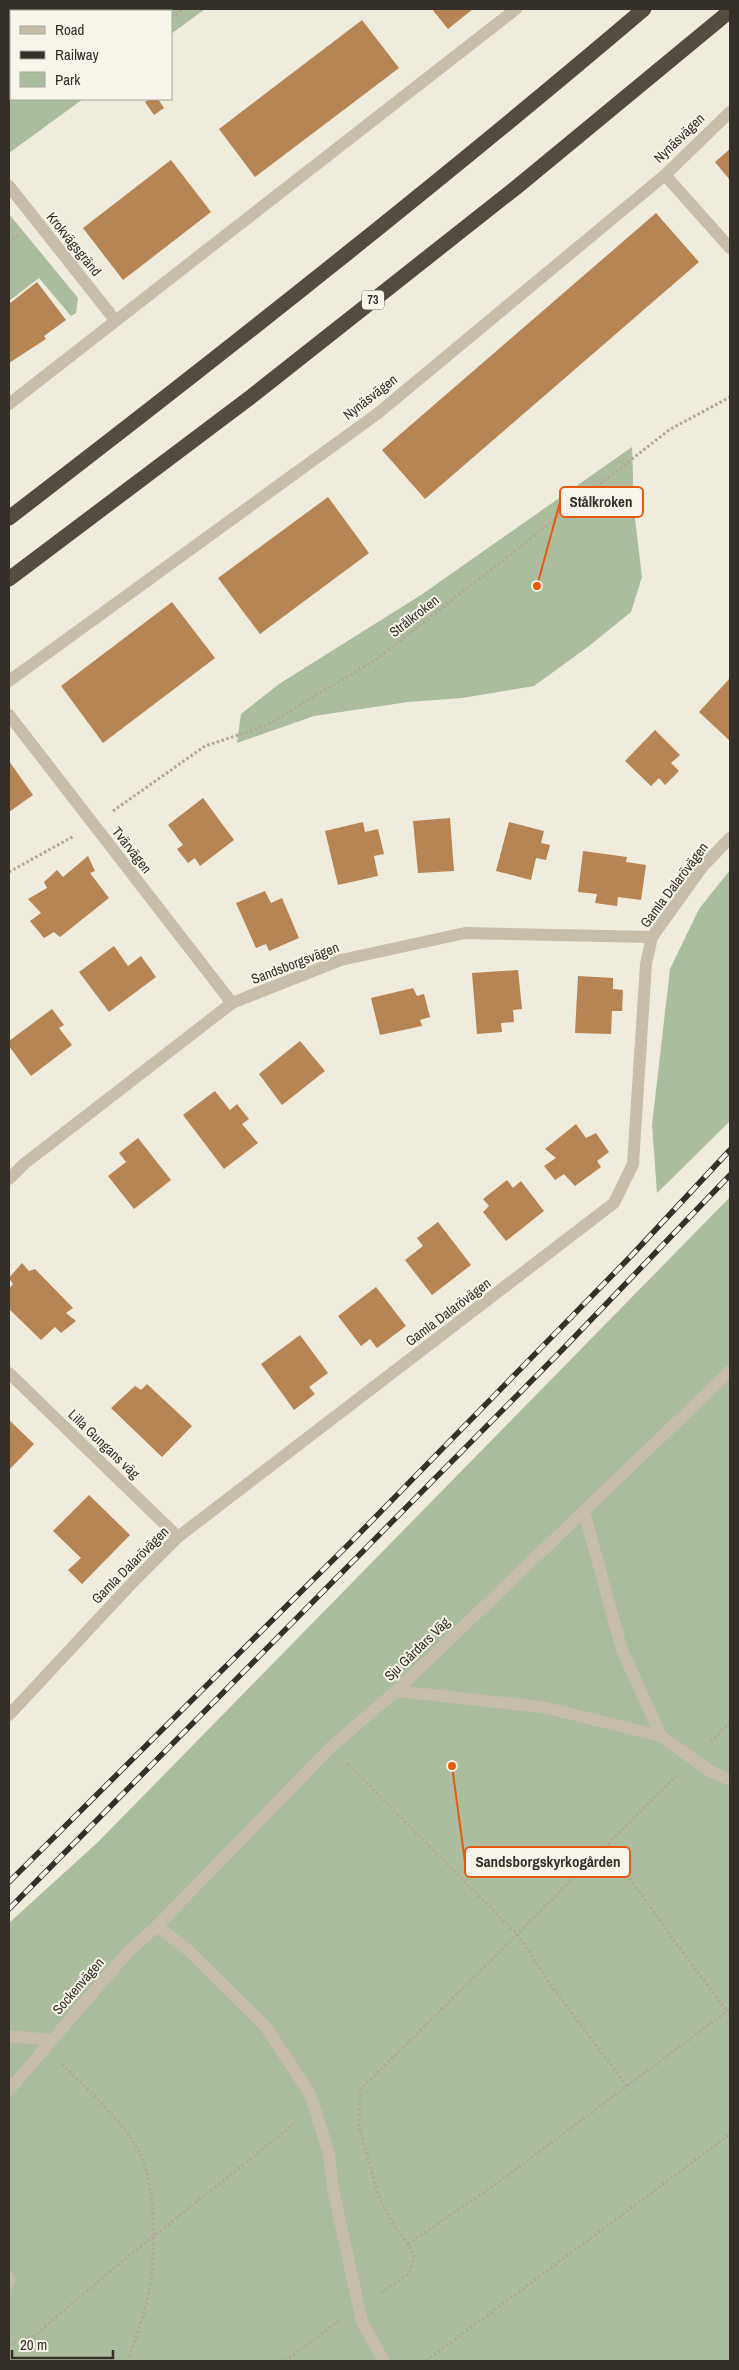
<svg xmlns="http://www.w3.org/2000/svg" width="739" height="2370" font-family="'Archivo Narrow',sans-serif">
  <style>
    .green { fill: #abbc9f }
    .building { fill: #b78453 }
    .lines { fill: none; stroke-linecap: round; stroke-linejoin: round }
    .path { stroke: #b1a895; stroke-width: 3; stroke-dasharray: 2.5 2.5; stroke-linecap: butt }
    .lane { stroke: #c6bdaa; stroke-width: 12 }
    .street { stroke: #c6bdaa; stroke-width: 12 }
    .highway { stroke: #544c41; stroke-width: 15 }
    .rail-casing { stroke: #342f29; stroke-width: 5.5 }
    .rail { stroke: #f7f4e9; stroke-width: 4; stroke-dasharray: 11; stroke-linecap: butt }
    .labels { text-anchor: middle; stroke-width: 4; stroke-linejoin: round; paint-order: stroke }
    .shield { fill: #f7f4e9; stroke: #6e6a63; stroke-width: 1 }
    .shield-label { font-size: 12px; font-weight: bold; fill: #342f29 }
    .street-label { font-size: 14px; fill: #342f29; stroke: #f7f4e9 }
    .leader { fill: none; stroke: #e8590c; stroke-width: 2 }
    .callout-dot { fill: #e8590c; stroke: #f7f4e9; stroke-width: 2 }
    .callout { fill: #f7f4e9; stroke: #e8590c; stroke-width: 2 }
    .callout-label { font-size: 15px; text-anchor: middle; font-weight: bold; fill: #342f29 }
  </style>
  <rect width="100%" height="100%" fill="#efebdd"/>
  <g class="green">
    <polygon points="156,9 205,9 171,34 171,11 143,11"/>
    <polygon points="11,44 11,99 83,99 9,153 9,46"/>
    <polygon points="9,214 78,298 76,313 71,316 39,278 9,301"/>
    <polygon points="632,447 634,510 642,577 631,612 589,646 534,686 462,698 408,702 314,716 237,743 241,714 279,684 421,595"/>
    <polygon points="730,870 730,1121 657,1193 652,1125 670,969 699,909"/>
    <polygon points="730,1197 730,2361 9,2361 9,1923 98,1842"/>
  </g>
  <g class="building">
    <polygon points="432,9 473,9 448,29"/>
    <polygon points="362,20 399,68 255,177 219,129"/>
    <polygon points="150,99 158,99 164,108 154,115 145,102"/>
    <polygon points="730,149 730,180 715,162"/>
    <polygon points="171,160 211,212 123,280 83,228"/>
    <polygon points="656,213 699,262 425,499 382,450"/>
    <polygon points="37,282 66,320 44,336 46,339 9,363 9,304"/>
    <polygon points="328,497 369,553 260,634 218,578"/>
    <polygon points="172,602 215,658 103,743 61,686"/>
    <polygon points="730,678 730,741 699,712"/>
    <polygon points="655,730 680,755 671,763 679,771 665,785 659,778 651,786 625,761"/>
    <polygon points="9,761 33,795 9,812"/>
    <polygon points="203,798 234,840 200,866 195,858 188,863 177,849 183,845 168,825"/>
    <polygon points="450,818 454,871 418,873 413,821"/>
    <polygon points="363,822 365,832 378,829 384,854 374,856 378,876 338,885 325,831"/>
    <polygon points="509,822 544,831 541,843 550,845 546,860 536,858 531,880 496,871"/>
    <polygon points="583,851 627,857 626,862 646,865 641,900 618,897 617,906 595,903 597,894 578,892"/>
    <polygon points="88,856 95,871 90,873 109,898 60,937 54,932 44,938 30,921 41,913 28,899 47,888 44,882 57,870 63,877"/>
    <polygon points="265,891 271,903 282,898 299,938 269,951 266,944 256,948 236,903"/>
    <polygon points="114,946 128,966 141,956 156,977 109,1012 79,972"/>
    <polygon points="518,970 522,1009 513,1010 514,1022 501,1023 502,1032 477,1034 472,973"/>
    <polygon points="578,976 613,978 613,989 623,990 622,1011 612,1011 611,1034 575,1033"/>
    <polygon points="413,988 417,996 424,994 430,1017 420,1020 422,1026 380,1035 371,998"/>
    <polygon points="52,1009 64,1025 59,1028 72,1045 31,1076 9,1046 9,1041"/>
    <polygon points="300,1041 325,1071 282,1105 259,1074"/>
    <polygon points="215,1091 230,1110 237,1104 249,1119 242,1124 258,1143 224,1169 183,1115"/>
    <polygon points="576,1124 586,1138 596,1133 609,1152 597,1161 601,1167 575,1186 564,1174 555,1180 544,1166 556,1158 545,1149"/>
    <polygon points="138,1138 171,1180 134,1209 108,1176 126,1162 119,1153"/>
    <polygon points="507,1180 513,1188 521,1181 544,1211 506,1241 483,1212 489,1206 483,1199"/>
    <polygon points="438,1222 471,1265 432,1295 405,1260 423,1246 417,1238"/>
    <polygon points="22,1263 29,1271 35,1269 73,1308 66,1313 76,1321 61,1333 55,1327 41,1340 9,1309 9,1289 13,1284 9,1278"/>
    <polygon points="376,1287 406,1326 377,1348 370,1339 361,1346 338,1316"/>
    <polygon points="300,1335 328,1373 309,1387 315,1394 294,1410 261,1364"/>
    <polygon points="147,1384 192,1426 162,1457 111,1408 135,1386 141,1390"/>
    <polygon points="9,1420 34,1444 9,1470"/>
    <polygon points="89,1495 130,1535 82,1584 68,1570 81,1558 53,1531"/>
  </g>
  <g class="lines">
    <g class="path">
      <polyline points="115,9 118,11"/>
      <polyline points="171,17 184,9"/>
      <polyline points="9,243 18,235"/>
      <polyline points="113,811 205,746 265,726 377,659 669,430 730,397"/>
      <polyline points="9,872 74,836"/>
      <polyline points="711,1742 730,1722"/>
      <polyline points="348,1764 517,1934 553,1988 627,2086"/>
      <polyline points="607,1846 673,1939 727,2011"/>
      <path d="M62,2064C87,2090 126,2123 141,2156C157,2192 156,2258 148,2296C144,2318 134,2340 128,2361"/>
      <polyline points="408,2244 500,2181 730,2009"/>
      <polyline points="381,2292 409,2274 414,2256 404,2238 393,2225 378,2195 359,2126 360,2090 676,1776"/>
      <polyline points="9,2344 33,2337 114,2268 294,2124"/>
      <polyline points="285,2361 339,2321"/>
      <polyline points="426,2361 730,2134"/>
    </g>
    <g class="lane">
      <polyline points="43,11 46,9"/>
      <polyline points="9,38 11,36"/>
      <polyline points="584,1512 622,1650 661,1736"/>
      <polyline points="396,1691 542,1707 661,1736 710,1771 730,1780"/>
      <polyline points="157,1926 188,1950 265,2026 310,2094 329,2154 333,2189 362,2322 384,2361"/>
      <polyline points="9,2036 52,2040"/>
      <polyline points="9,2090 128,1952 157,1926 331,1747 396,1691 730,1371"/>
      <polyline points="9,2278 9,2283"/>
    </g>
    <g class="street">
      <polyline points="665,175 730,248"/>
      <polyline points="9,186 115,320"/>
      <polyline points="9,404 516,9"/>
      <polyline points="9,681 377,414 665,175 730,112"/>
      <polyline points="9,715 232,1003"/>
      <polyline points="9,1179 24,1164 232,1003 341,960 465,933 652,937"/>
      <polyline points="9,1373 178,1537"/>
      <polyline points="9,1715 133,1582 178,1537 614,1203 633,1164 646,964 652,937 703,866 730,838"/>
    </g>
    <g class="highway">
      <path d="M9,518C224,353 437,185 644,9"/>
      <polyline points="9,579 252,396 518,186 730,11"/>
    </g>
    <defs>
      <g id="rail">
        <polyline points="9,1882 350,1543 631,1256 730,1150"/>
        <polyline points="9,1909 562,1350 730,1175"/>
      </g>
    </defs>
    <use href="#rail" class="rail-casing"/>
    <use href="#rail" class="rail"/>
  </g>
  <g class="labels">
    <rect class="shield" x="362" y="290.5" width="22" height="19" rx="4"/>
    <g class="shield-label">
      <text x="373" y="304">73</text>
    </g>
    <g class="street-label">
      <text transform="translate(679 138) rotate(-44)" y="5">Nynäsvägen</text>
      <text transform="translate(74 244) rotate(51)" y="5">Krokvägsgränd</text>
      <text transform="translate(370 397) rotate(-38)" y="5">Nynäsvägen</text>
      <text transform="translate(414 616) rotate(-38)" y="5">Strålkroken</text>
      <text transform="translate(132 850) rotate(52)" y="5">Tvärvägen</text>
      <text transform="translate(674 885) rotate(-53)" y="5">Gamla Dalarövägen</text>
      <text transform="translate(295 963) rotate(-21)" y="5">Sandsborgsvägen</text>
      <text transform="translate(448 1312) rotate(-37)" y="5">Gamla Dalarövägen</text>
      <text transform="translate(104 1444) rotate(44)" y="5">Lilla Gungans väg</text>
      <text transform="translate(130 1565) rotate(-45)" y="5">Gamla Dalarövägen</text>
      <text transform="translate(417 1649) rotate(-44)" y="5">Sju Gårdars Väg</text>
      <text transform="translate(78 1986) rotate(-49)" y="5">Sockenvägen</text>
    </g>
  </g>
  <path class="leader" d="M537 586L560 502M452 1766L465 1862"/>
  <g class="callout-dot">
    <circle cx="537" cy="586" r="5"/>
    <circle cx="452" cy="1766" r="5"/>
  </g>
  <g class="callout">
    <rect x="560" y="487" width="83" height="30" rx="5"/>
    <rect x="465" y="1847" width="165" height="30" rx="5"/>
  </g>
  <g class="callout-label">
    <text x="601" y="507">Stålkroken</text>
    <text x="548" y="1867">Sandsborgskyrkogården</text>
  </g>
  <rect width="739" height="2370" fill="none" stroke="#342f29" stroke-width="20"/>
  <rect x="10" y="10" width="162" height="90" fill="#f7f4e9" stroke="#a9a59c"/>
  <rect x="20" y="26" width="25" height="8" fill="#c6bdaa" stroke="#a9a59c"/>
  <text x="55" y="35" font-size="15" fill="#342f29">Road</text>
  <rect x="20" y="51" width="25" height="8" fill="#342f29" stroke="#a9a59c"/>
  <text x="55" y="60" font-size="15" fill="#342f29">Railway</text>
  <rect x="20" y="72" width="25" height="15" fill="#abbc9f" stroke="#a9a59c"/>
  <text x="55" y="85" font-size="15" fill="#342f29">Park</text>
  <path d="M12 2350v8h101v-8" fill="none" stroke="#342f29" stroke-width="2.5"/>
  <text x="20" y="2350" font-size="15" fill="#342f29" stroke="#f7f4e9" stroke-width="4" paint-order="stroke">20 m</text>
</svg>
